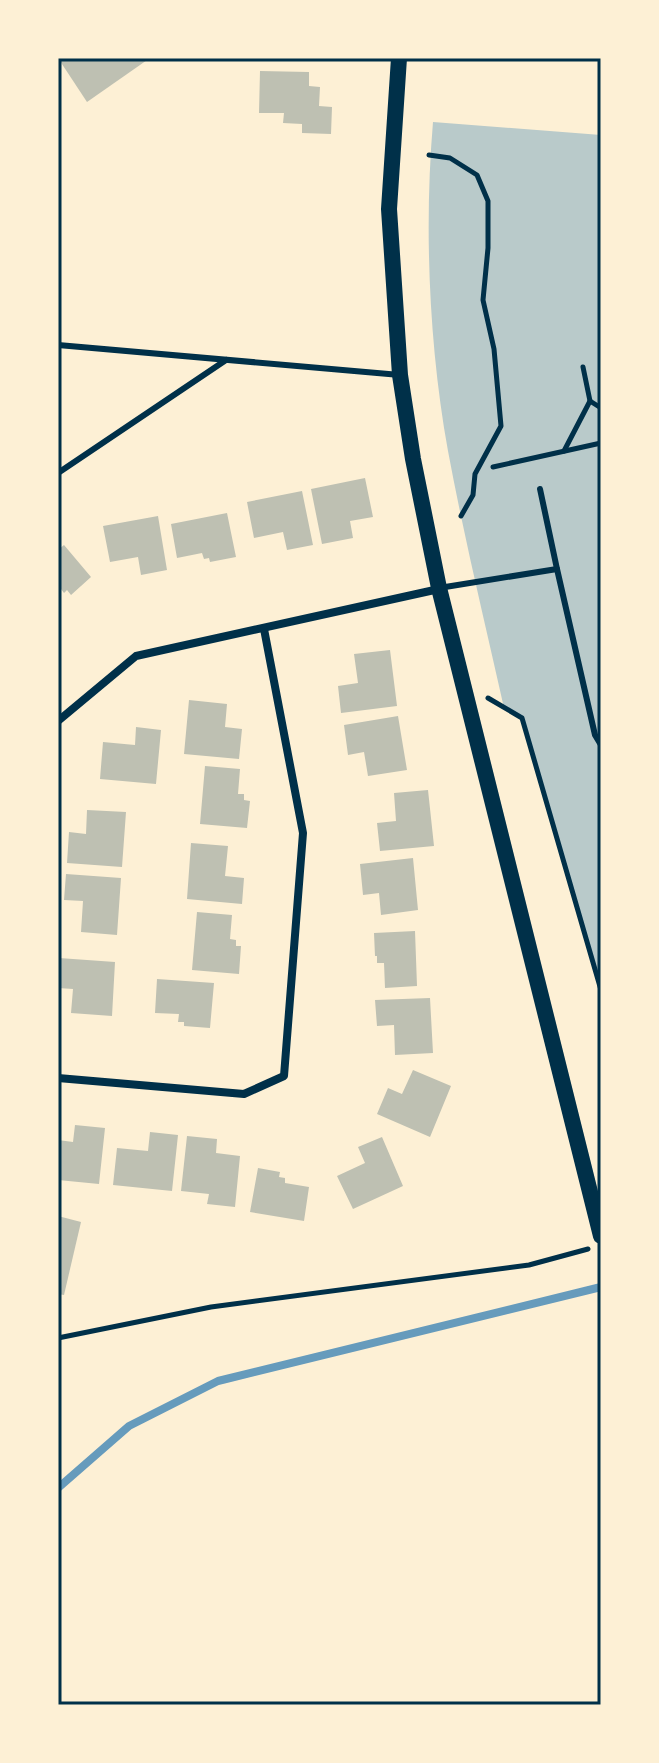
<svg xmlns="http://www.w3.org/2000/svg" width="659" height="1763" font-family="Signika,sans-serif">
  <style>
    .green { fill: #b9caca }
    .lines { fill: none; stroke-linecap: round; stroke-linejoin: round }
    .stream { stroke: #669bbc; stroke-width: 8 }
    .building { fill: #bec0b2 }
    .path { stroke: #003049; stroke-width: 5 }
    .service { stroke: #003049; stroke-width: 6 }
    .minor { stroke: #003049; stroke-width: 8 }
    .secondary { stroke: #003049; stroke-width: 16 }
    .neatline { fill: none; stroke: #003049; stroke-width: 3 }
  </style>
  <rect width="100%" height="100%" fill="#fdf0d5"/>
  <path class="green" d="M433,122L601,135V990L522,718L504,708C485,623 464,537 448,451C429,346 424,228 433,122Z"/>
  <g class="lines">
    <polyline class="stream" points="58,1488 129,1426 218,1381 601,1287"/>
  </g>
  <g class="building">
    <polygon points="58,58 150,58 87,102"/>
    <polygon points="260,71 309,72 309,86 320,87 319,106 332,107 331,134 302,133 302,124 283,123 284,113 259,113"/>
    <polygon points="365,478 373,517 350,521 353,538 322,544 311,489"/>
    <polygon points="302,491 313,545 287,550 283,532 254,538 247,502"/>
    <polygon points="227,513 236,557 210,562 209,558 204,559 202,553 177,558 171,524"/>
    <polygon points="158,516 167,570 141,575 138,557 110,562 103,526"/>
    <polygon points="64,545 91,577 71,595 67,590 64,593 61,589 58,592 58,550"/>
    <polygon points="390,650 397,706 341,713 338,686 358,683 354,654"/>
    <polygon points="189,700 227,704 225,727 242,729 239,759 184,754"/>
    <polygon points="398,716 407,770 368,776 364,752 348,755 344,725"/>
    <polygon points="136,727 161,730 156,784 100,779 103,742 135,745"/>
    <polygon points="205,766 240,769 238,794 244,794 244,800 250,801 247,828 200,824"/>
    <polygon points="428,790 434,846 380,851 377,823 396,821 394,793"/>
    <polygon points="87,810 126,812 122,867 67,863 69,832 86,834"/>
    <polygon points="191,843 228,846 225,876 244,878 242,904 187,899"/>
    <polygon points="413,858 418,910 381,915 379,893 363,895 360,864"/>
    <polygon points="66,874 121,878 117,935 81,932 83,901 64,900"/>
    <polygon points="197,912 232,915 230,939 236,940 236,946 241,946 239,974 192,970"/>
    <polygon points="415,931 417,986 385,988 384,963 377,963 377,956 375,956 374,933"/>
    <polygon points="59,958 115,962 112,1016 71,1013 73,989 58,988"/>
    <polygon points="157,979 214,983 210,1028 184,1026 184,1022 178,1022 179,1014 155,1013"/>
    <polygon points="430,998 433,1053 395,1055 394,1025 377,1026 375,1000"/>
    <polygon points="413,1070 451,1086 430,1137 377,1114 388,1088 402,1094"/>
    <polygon points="75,1125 105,1128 99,1184 58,1180 58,1140 73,1142"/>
    <polygon points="150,1132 178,1135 172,1191 113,1185 117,1148 148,1151"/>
    <polygon points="187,1136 217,1139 216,1153 240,1156 235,1207 207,1204 209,1194 181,1191"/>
    <polygon points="382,1137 403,1186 353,1209 337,1176 365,1163 358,1147"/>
    <polygon points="258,1168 280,1172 279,1177 285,1178 285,1183 309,1187 304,1221 250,1212"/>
    <polygon points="58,1216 81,1222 64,1295 58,1294"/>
  </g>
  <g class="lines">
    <g class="path">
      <polyline points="429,155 450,158 477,175 488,201 488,248 483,300 494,349 501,426 475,474 473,495 461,516"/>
      <polyline points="583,367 590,401"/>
      <polyline points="564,451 590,401 601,408"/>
      <polyline points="493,467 601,443"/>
      <polyline points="488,698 522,718 601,990"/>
      <polyline points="58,1338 211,1307 529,1265 588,1249"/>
    </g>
    <g class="service">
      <polyline points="58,345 400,375"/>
      <polyline points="58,473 226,360"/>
      <polyline points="540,489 557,569"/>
      <polyline points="439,588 557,569 595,735 601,745"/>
    </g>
    <g class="minor">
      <polyline points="58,721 136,656 439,589"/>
      <polyline points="58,1078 244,1094 284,1076 303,833 264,629"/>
    </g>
    <polyline class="secondary" points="399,58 389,209 400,375 413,459 439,588 601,1236"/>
  </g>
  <rect width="659" height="1763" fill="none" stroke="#fdf0d5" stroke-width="120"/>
  <rect x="60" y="60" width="539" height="1643" class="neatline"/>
</svg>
